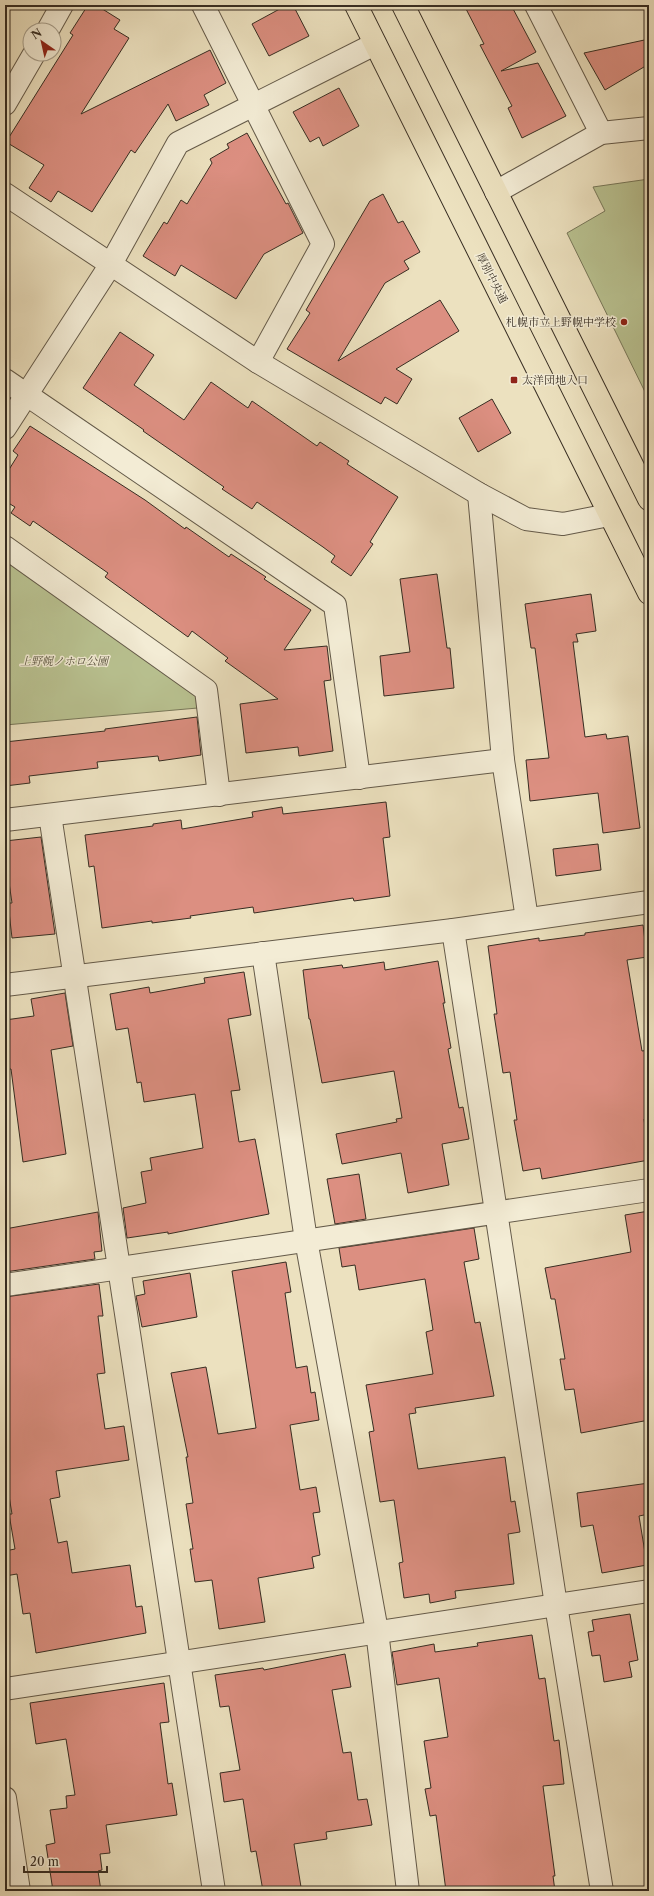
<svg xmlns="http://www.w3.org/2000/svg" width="654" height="1896" font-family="'Libre Caslon Text','Noto Serif JP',serif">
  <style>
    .green { fill: #b9c291; stroke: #78785a }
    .building { fill: #dc8f81; stroke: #372d22 }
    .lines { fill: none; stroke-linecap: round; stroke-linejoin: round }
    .minor-casing { stroke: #645a49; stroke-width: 24 }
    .major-casing { stroke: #372d22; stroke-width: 24 }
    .minor { stroke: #f3ecd5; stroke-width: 22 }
    .major { stroke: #ece1bf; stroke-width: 22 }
    .poi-dot { fill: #8f2418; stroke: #f3ecd5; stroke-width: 1.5 }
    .labels { text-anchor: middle; stroke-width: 3; stroke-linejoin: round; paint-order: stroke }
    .street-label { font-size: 11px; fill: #372d22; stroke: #f3ecd5 }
    .poi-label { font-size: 11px; fill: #372d22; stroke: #f3ecd5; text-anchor: end }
    .park-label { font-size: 11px; font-style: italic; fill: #58523e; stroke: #f3ecd5 }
  </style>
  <rect width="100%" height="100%" fill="#ece1bf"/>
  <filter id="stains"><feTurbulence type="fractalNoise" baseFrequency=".005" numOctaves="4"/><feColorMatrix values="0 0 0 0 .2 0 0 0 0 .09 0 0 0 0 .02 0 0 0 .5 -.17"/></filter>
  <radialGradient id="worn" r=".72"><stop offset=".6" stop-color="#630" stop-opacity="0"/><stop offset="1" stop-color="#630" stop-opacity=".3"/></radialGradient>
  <g class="green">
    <polygon points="649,179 649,400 567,233 605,211 593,187"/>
    <polygon points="5,547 206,690 209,707 5,725"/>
  </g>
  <g class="building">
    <polygon points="88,5 96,5 120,20 114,29 129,38 81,114 210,50 226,83 204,95 209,105 176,121 168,104 135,153 131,150 92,212 58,191 51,202 29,188 44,165 6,142 73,35 70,33"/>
    <polygon points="287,5 293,5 309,36 269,56 252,24"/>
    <polygon points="464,5 511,5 536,52 501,71 538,63 566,116 522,138 508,108 512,106 480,45 484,44"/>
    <polygon points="649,39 649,64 605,90 584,53"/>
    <polygon points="339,88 359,126 323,146 319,137 310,142 293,112"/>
    <polygon points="247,133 286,204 288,203 303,233 264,254 236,299 181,265 175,276 143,256 164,222 167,224 181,200 187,204 212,163 210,159 229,148 227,144"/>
    <polygon points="383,194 398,223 403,221 420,252 404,261 409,269 385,283 338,361 440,300 459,331 396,369 412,379 397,404 385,397 381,404 287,349 310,313 306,310 370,201"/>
    <polygon points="120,332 154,355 134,385 184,420 211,382 248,408 252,401 317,446 320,442 349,461 347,464 398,497 370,542 373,544 351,576 331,562 335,556 323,547 257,502 252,509 222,489 224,487 143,431 144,430 83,388"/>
    <polygon points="492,399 511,433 478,452 459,418"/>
    <polygon points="30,426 145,500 185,529 186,527 229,557 231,554 266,577 264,579 311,610 284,650 327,646 331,680 324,681 333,751 299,756 298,747 246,753 240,704 278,699 225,661 228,658 192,631 188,637 105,577 108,573 33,521 30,526 11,513 15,507 5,501 5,476 18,455 13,451"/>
    <polygon points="437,574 447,648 450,648 454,688 384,696 380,656 410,652 400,579"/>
    <polygon points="591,594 596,631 576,634 578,642 573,642 585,737 606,734 607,739 628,736 640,828 603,833 598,793 530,801 526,760 549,758 535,648 531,648 525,604"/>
    <polygon points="197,717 201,755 159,761 158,756 97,762 98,768 29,776 30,783 5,786 5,742 105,731 105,729"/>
    <polygon points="386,802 390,837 383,838 390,896 354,901 353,898 254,913 253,907 190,916 191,918 152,923 152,921 102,928 94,866 89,867 85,835 153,826 153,824 181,820 182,829 253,817 252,812 282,807 283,814"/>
    <polygon points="41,837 55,934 12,938 8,903 12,903 5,855 5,841"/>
    <polygon points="598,844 601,870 556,876 553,849"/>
    <polygon points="643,925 647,957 627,960 642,1051 649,1050 649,1118 644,1119 649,1160 542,1179 540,1168 523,1171 514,1120 517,1120 510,1072 503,1073 494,1014 497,1014 488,946 539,938 539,941 585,935 585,933"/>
    <polygon points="438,961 445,1003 443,1003 451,1048 448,1049 459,1108 463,1107 469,1139 442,1144 449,1185 408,1193 401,1153 342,1164 336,1134 397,1122 396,1119 402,1118 394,1071 322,1083 310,1019 309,1019 303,970 342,965 343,968 384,962 385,970"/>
    <polygon points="244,972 251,1015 228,1019 240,1090 231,1091 239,1142 255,1139 269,1214 168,1234 168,1232 127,1238 123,1208 146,1203 141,1172 152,1170 150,1158 203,1148 195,1094 144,1102 141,1082 137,1083 128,1028 116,1030 110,994 149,987 150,993 205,983 204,978"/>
    <polygon points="65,993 73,1046 51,1050 66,1154 23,1162 11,1069 5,1069 5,1020 34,1016 31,999"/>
    <polygon points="359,1174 366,1219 335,1224 327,1179"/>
    <polygon points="649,1211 649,1420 581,1433 574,1389 565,1390 560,1359 565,1359 555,1299 551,1299 545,1268 631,1252 625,1215"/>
    <polygon points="98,1212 102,1251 94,1252 95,1259 5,1272 5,1229"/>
    <polygon points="474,1228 479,1259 464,1262 475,1323 480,1322 494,1396 415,1408 416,1413 409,1414 418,1469 505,1457 511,1502 515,1501 520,1532 508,1534 514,1584 455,1591 456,1598 430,1603 429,1594 404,1598 399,1563 403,1562 394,1500 380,1502 369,1432 374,1431 366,1385 433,1374 426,1332 433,1330 425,1279 359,1290 355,1265 342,1267 339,1248"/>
    <polygon points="286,1262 291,1292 285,1293 296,1368 307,1366 311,1393 315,1392 319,1420 290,1425 300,1490 316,1487 320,1512 313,1513 320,1555 312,1557 314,1568 258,1578 265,1622 219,1629 212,1580 195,1582 190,1549 193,1549 186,1504 193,1503 186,1457 188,1457 171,1373 206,1367 218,1434 256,1428 232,1271"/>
    <polygon points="190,1273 197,1317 142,1327 136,1296 145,1294 143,1281"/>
    <polygon points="99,1284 103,1316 98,1316 105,1373 97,1374 105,1429 124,1426 129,1460 56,1471 60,1497 50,1499 58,1543 67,1541 72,1573 130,1565 136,1607 142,1606 146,1633 36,1653 30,1613 23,1614 17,1574 5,1576 5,1551 15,1549 9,1514 12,1514 5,1472 5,1297"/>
    <polygon points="649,1483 649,1514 639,1516 647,1565 602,1573 593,1525 581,1527 577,1493"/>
    <polygon points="630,1614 638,1660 629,1662 632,1677 604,1682 600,1655 592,1656 588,1632 594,1631 592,1620"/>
    <polygon points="532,1635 539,1679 545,1678 554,1741 559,1740 564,1784 543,1786 555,1876 553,1876 555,1891 446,1891 436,1815 430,1816 425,1789 431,1788 424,1741 448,1737 439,1678 397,1685 392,1652 434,1644 435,1652 478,1646 477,1643"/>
    <polygon points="345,1654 351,1687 332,1690 343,1753 351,1752 358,1800 367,1799 372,1825 326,1832 327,1839 294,1844 301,1887 277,1891 263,1891 256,1851 251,1852 243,1799 224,1802 220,1773 240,1770 229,1706 220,1707 215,1675 263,1668 264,1670"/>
    <polygon points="164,1683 169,1722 160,1723 168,1784 172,1783 177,1815 106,1825 110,1853 100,1854 102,1870 98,1871 101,1891 53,1891 46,1845 55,1843 50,1810 67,1808 66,1796 75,1795 66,1739 36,1744 30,1703"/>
  </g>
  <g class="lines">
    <defs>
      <g id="minor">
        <polyline points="203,5 323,244 258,362"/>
        <polyline points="536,5 601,133"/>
        <polyline points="48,30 62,5"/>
        <polyline points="5,104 34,54"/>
        <polyline points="496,192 601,133 649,128"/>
        <polyline points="5,194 258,362 479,494 526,519 563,524 609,515"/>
        <polyline points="5,380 335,605 359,778"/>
        <polyline points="5,428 111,264 178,143 375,44"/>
        <polyline points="479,494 503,760 527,919"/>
        <polyline points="5,547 206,690 219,795"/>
        <polyline points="50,815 214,1891"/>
        <polyline points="5,820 503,760"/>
        <polyline points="453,930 556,1605 602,1891"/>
        <polyline points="263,953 306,1240 377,1631 408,1891"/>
        <polyline points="5,985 453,930 649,902"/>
        <polyline points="5,1285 649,1190"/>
        <polyline points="5,1689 649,1591"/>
        <polyline points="5,1798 19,1891"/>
      </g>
      <g id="major">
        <polyline points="356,5 649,593"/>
        <polyline points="403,5 649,499"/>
      </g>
    </defs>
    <use href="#minor" class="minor-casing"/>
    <use href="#major" class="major-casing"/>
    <use href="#minor" class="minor"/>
    <use href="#major" class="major"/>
  </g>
  <g class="poi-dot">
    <circle cx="624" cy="322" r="4"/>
    <rect x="510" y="376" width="8" height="8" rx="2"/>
  </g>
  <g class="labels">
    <g class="street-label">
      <text transform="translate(492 278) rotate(63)" y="4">厚別中央通</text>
    </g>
    <g class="poi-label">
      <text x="616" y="326">札幌市立上野幌中学校</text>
      <text x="522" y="384" text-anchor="start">太洋団地入口</text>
    </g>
    <g class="park-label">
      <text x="64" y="665">上野幌ノホロ公園</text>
    </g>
  </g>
  <rect width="654" height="1896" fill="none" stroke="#ece1bf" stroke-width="20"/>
  <rect x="6" y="6" width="642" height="1884" fill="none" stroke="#372d22" stroke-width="2"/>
  <rect x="10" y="10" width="634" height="1876" fill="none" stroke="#372d22"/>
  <g transform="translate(42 42) rotate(326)"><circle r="19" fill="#f3ecd5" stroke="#a8a08d"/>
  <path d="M0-3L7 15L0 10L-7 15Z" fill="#8f2418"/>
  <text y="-6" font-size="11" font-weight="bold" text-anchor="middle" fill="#372d22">N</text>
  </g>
  <path d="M24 1866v6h83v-6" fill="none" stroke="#372d22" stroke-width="2"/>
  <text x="30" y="1866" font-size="12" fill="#372d22" stroke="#f3ecd5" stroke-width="3" paint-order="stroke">20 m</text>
  <rect width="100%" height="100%" filter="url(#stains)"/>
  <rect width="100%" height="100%" fill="url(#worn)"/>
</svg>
